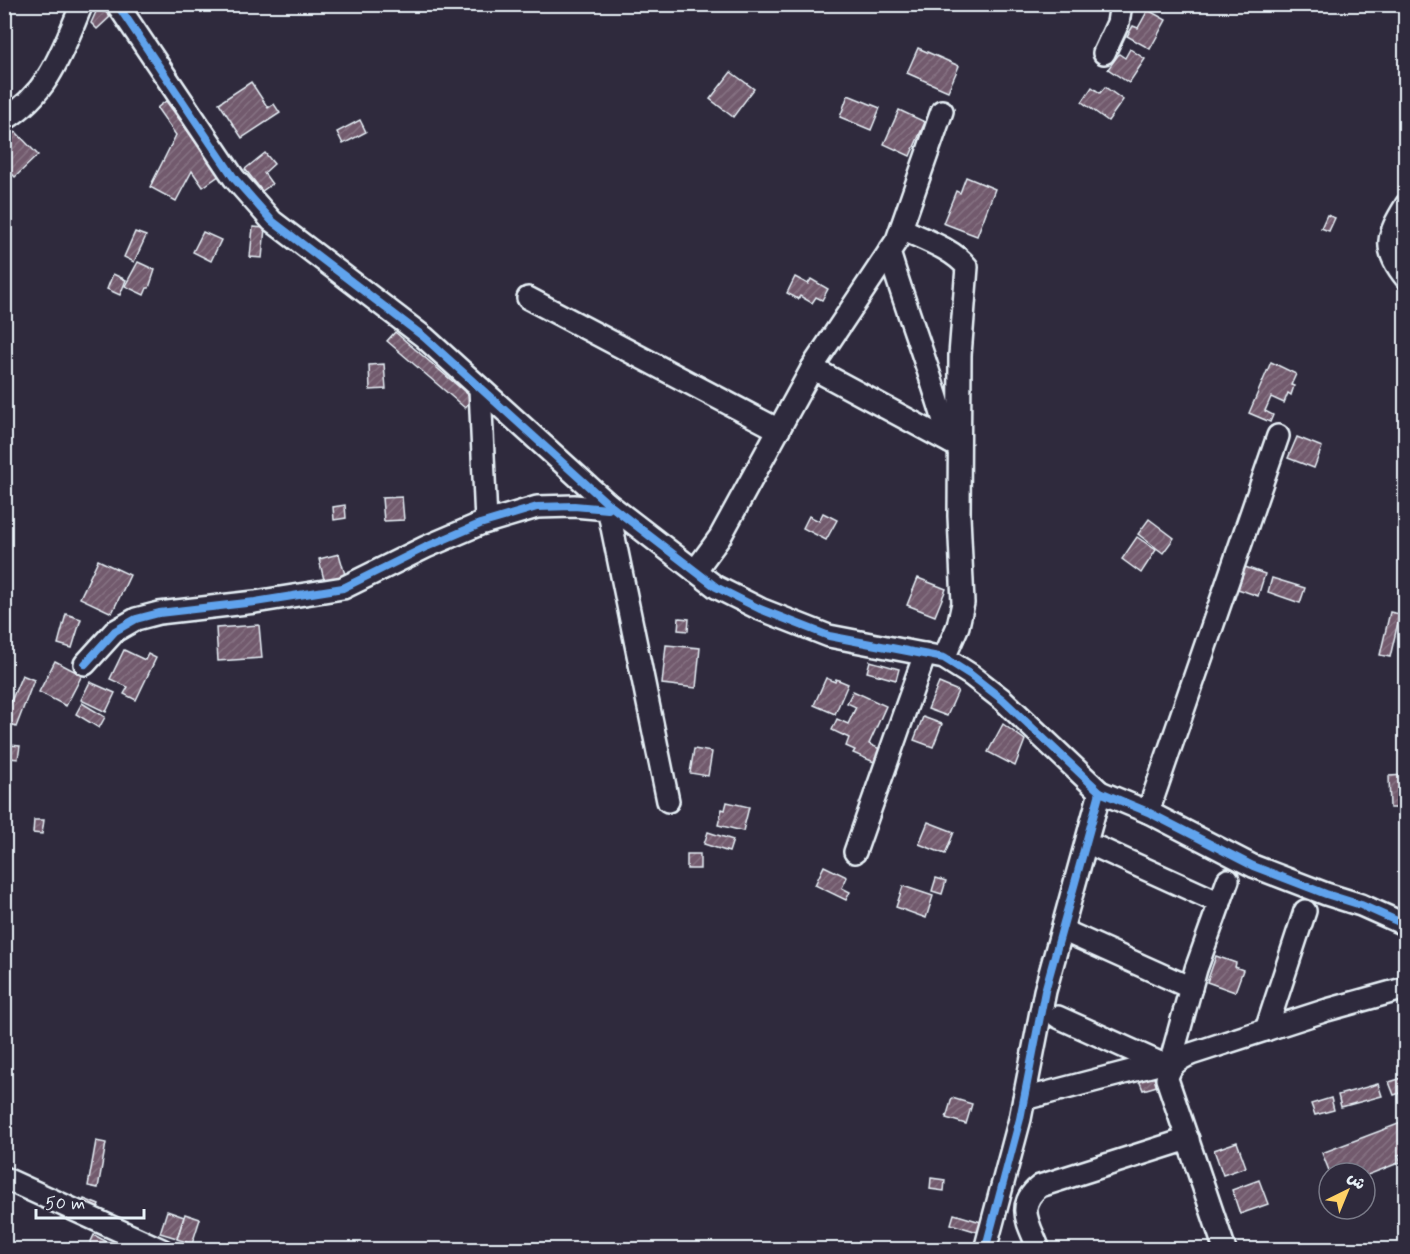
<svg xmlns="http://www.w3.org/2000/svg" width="1410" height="1254" font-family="Mynerve,'Playpen Sans Arabic',sans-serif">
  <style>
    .building { fill: url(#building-hatch); stroke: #e8f1f8; stroke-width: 1.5 }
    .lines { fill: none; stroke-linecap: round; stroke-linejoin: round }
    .minor-casing { stroke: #e8f1f8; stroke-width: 26 }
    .minor { stroke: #2f2a3d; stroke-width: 21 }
    .cycleway-casing { stroke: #2f2a3d; stroke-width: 11 }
    .cycleway { stroke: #60a3ed; stroke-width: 8 }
  </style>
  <defs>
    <pattern id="building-hatch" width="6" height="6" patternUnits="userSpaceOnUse" patternTransform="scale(1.5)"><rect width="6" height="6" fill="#725a6d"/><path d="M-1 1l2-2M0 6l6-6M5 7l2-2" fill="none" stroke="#867283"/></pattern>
  </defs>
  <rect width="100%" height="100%" fill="#2f2a3d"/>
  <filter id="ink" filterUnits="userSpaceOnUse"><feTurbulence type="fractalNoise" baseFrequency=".0167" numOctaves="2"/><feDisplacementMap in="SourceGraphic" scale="12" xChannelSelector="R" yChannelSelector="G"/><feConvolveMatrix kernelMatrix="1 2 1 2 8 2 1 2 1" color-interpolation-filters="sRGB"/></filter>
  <g filter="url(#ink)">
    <g class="building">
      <polygon points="99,5 110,17 97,29 91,23"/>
      <polygon points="1148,10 1166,20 1150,49 1127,36 1133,26 1138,28"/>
      <polygon points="918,48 959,66 948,91 907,73"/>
      <polygon points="1130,49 1145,59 1129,83 1108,69 1119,54 1125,58"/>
      <polygon points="731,72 754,89 733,117 710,99"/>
      <polygon points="251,82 268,108 274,104 280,113 242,138 219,103"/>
      <polygon points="1092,87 1100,93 1105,87 1123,100 1108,121 1082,102"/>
      <polygon points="848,95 880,108 871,130 840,117"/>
      <polygon points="166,101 220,175 203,187 192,171 176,201 150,187 176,135 157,108"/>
      <polygon points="899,110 925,122 910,156 884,144"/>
      <polygon points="360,120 366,132 343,144 337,132"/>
      <polygon points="16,132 38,155 15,177 4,166 4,143"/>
      <polygon points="265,153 274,164 264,173 272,184 262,191 245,169"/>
      <polygon points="966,177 995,189 977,236 943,223 956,191 960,193"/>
      <polygon points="1327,215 1335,218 1329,231 1321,228"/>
      <polygon points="253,227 265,228 262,258 250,257"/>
      <polygon points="135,232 146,236 134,262 124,257"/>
      <polygon points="203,232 221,240 211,261 193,252"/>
      <polygon points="138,262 155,270 149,288 147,288 144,295 125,286"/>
      <polygon points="113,274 126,280 120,295 107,289"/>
      <polygon points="795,277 808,284 811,279 828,289 822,300 816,297 812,303 800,296 798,299 787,293"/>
      <polygon points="395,332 472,398 465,408 387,341"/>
      <polygon points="1271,362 1296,374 1291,385 1294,386 1291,395 1288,393 1284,403 1271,397 1265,411 1273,415 1270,422 1249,413"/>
      <polygon points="384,364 386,389 370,390 369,365"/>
      <polygon points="1297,437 1322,447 1314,468 1288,458"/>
      <polygon points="402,497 404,520 384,521 382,498"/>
      <polygon points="345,505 346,518 334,520 333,507"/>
      <polygon points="823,513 837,520 826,540 803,528 809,516 819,521"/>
      <polygon points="1149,519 1174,538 1163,553 1138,534"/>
      <polygon points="1137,537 1156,550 1141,573 1122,559"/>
      <polygon points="339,554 346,578 325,584 319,559"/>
      <polygon points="98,560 130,575 112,613 80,598"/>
      <polygon points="1245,567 1265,574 1258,596 1238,589"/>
      <polygon points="918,578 946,589 935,616 907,605"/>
      <polygon points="1272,578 1305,588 1300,603 1268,592"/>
      <polygon points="1390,612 1400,614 1390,657 1380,655"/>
      <polygon points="66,614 81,619 72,648 58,644"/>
      <polygon points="679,618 689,619 688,631 678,630"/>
      <polygon points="259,625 262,658 218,661 216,628"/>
      <polygon points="666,645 700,648 696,688 662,684"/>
      <polygon points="124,650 145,660 148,654 156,658 136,700 124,694 128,687 110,679"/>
      <polygon points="55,661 82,675 66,706 39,692"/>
      <polygon points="870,661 899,669 896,680 867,672"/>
      <polygon points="22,675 34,680 16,727 4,722 4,718"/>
      <polygon points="826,678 835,682 836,679 848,684 835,714 814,705"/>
      <polygon points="90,682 115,693 106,712 81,700"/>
      <polygon points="939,683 958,691 947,716 928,709"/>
      <polygon points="853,691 886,706 869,744 880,749 874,762 853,753 855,750 846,746 849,738 832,730 837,719 848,724 856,707 847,703"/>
      <polygon points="82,703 105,717 99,728 76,714"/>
      <polygon points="923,717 942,724 933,747 914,740"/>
      <polygon points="1003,724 1025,740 1015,766 988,752"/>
      <polygon points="9,745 20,746 18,759 10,758"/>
      <polygon points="694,749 712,752 708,776 690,773"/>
      <polygon points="1406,775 1406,808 1390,808 1389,776"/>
      <polygon points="727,802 749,807 743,831 718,825 722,809 725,810"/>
      <polygon points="34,820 44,820 42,834 33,833"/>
      <polygon points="928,822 954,832 945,854 919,844"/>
      <polygon points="708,832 733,840 729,852 704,844"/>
      <rect x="687" y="854" width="13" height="15"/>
      <polygon points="824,866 847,877 842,888 850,892 846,900 815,885"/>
      <polygon points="936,878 946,881 942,894 932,891"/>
      <polygon points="903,886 933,896 926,918 896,907"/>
      <polygon points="1216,956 1236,963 1235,967 1243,970 1235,992 1207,982"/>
      <polygon points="1153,1075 1157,1086 1143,1090 1139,1080"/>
      <polygon points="1406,1077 1406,1091 1394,1095 1389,1082"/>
      <polygon points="1378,1084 1382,1096 1341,1107 1338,1095"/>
      <polygon points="952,1098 972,1104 966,1124 946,1118"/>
      <polygon points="1331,1098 1334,1110 1315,1115 1311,1104"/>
      <polygon points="1406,1121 1406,1153 1398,1155 1401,1162 1365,1176 1365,1173 1330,1173 1322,1153"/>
      <polygon points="96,1141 106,1143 98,1188 88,1186"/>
      <polygon points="1237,1142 1246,1167 1223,1175 1214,1150"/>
      <polygon points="931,1178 945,1180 944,1191 930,1189"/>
      <polygon points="1259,1180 1268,1204 1240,1214 1232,1190"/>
      <polygon points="84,1199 99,1205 95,1215 80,1209"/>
      <polygon points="167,1211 184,1217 177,1238 160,1233"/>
      <polygon points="185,1214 200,1219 192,1244 177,1239"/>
      <polygon points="954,1214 981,1222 978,1232 951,1224"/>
      <polygon points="94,1235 122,1250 87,1250"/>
      <polygon points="968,1243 977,1246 976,1250 966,1250"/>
    </g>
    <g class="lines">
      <defs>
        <g id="minor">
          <polyline points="117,4 234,178 272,221 424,337 607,503 716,587 760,609 829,636 944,658 971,675 1003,700 1100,792"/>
          <polyline points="1104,53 1118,23 1121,4"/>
          <path d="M4,120C50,92 62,51 82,4"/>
          <path d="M1406,205C1387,236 1382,249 1406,278"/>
          <path d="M902,229C923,239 953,249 967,267L960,355L959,516L963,603L958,626L944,658"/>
          <path d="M889,252C908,316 933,378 950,442"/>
          <polyline points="528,298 779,430"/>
          <polyline points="812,368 957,446"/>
          <polyline points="480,388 486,522"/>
          <polyline points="607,503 668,801"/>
          <polyline points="695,571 720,537 815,363 897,240 942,111"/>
          <polyline points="85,664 115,631 136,619 159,613 255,602 343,588 426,547 480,524 537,507 574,506 608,509"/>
          <polyline points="1148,812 1278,436"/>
          <polyline points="1099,848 1220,903"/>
          <polyline points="855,852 925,654"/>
          <polyline points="1071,934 1191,988"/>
          <polyline points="1058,1017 1160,1063"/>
          <polyline points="1266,1030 1305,911"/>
          <polyline points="1168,1071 1196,969 1228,880"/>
          <polyline points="1024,1099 1181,1058"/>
          <polyline points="4,1178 162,1250"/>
          <polyline points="985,1250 1020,1119 1045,991 1100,792 1148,812 1253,866 1326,894 1361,905 1406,925"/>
          <path d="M1039,1250C1030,1225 1014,1206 1040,1186L1188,1139"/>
          <path d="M1225,1250L1167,1079C1169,1065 1179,1059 1191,1054L1327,1010L1406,988"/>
        </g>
      </defs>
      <use href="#minor" class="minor-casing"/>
      <use href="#minor" class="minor"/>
      <defs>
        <g id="cycleway">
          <polyline points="117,4 234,178 272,221 424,337 607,503 716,587 760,609 829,636 944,658 971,675 1003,700 1100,792"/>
          <polyline points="85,664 115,631 136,619 159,613 255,602 343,588 426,547 480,524 537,507 574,506 608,509"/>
          <polyline points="985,1250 1020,1119 1045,991 1100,792 1148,812 1253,866 1326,894 1361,905 1406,925"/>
        </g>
      </defs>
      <use href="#cycleway" class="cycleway-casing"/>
      <use href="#cycleway" class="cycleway"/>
    </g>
  </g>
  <rect width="1410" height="1254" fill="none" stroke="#2f2a3d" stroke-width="24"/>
  <rect x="12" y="12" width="1386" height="1230" fill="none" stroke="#e8f1f8" stroke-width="2" filter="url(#ink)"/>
  <g transform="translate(1347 1191) rotate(43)"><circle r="28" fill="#2f2a3d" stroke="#797a88" stroke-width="1.5"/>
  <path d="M0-4.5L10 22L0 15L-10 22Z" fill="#ffd166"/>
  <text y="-9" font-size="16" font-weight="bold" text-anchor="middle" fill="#e8f1f8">ش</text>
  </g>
  <path d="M36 1209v9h108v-9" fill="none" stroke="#e8f1f8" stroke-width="3"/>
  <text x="45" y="1209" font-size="18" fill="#e8f1f8" stroke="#2f2a3d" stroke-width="4.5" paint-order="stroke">50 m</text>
</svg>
